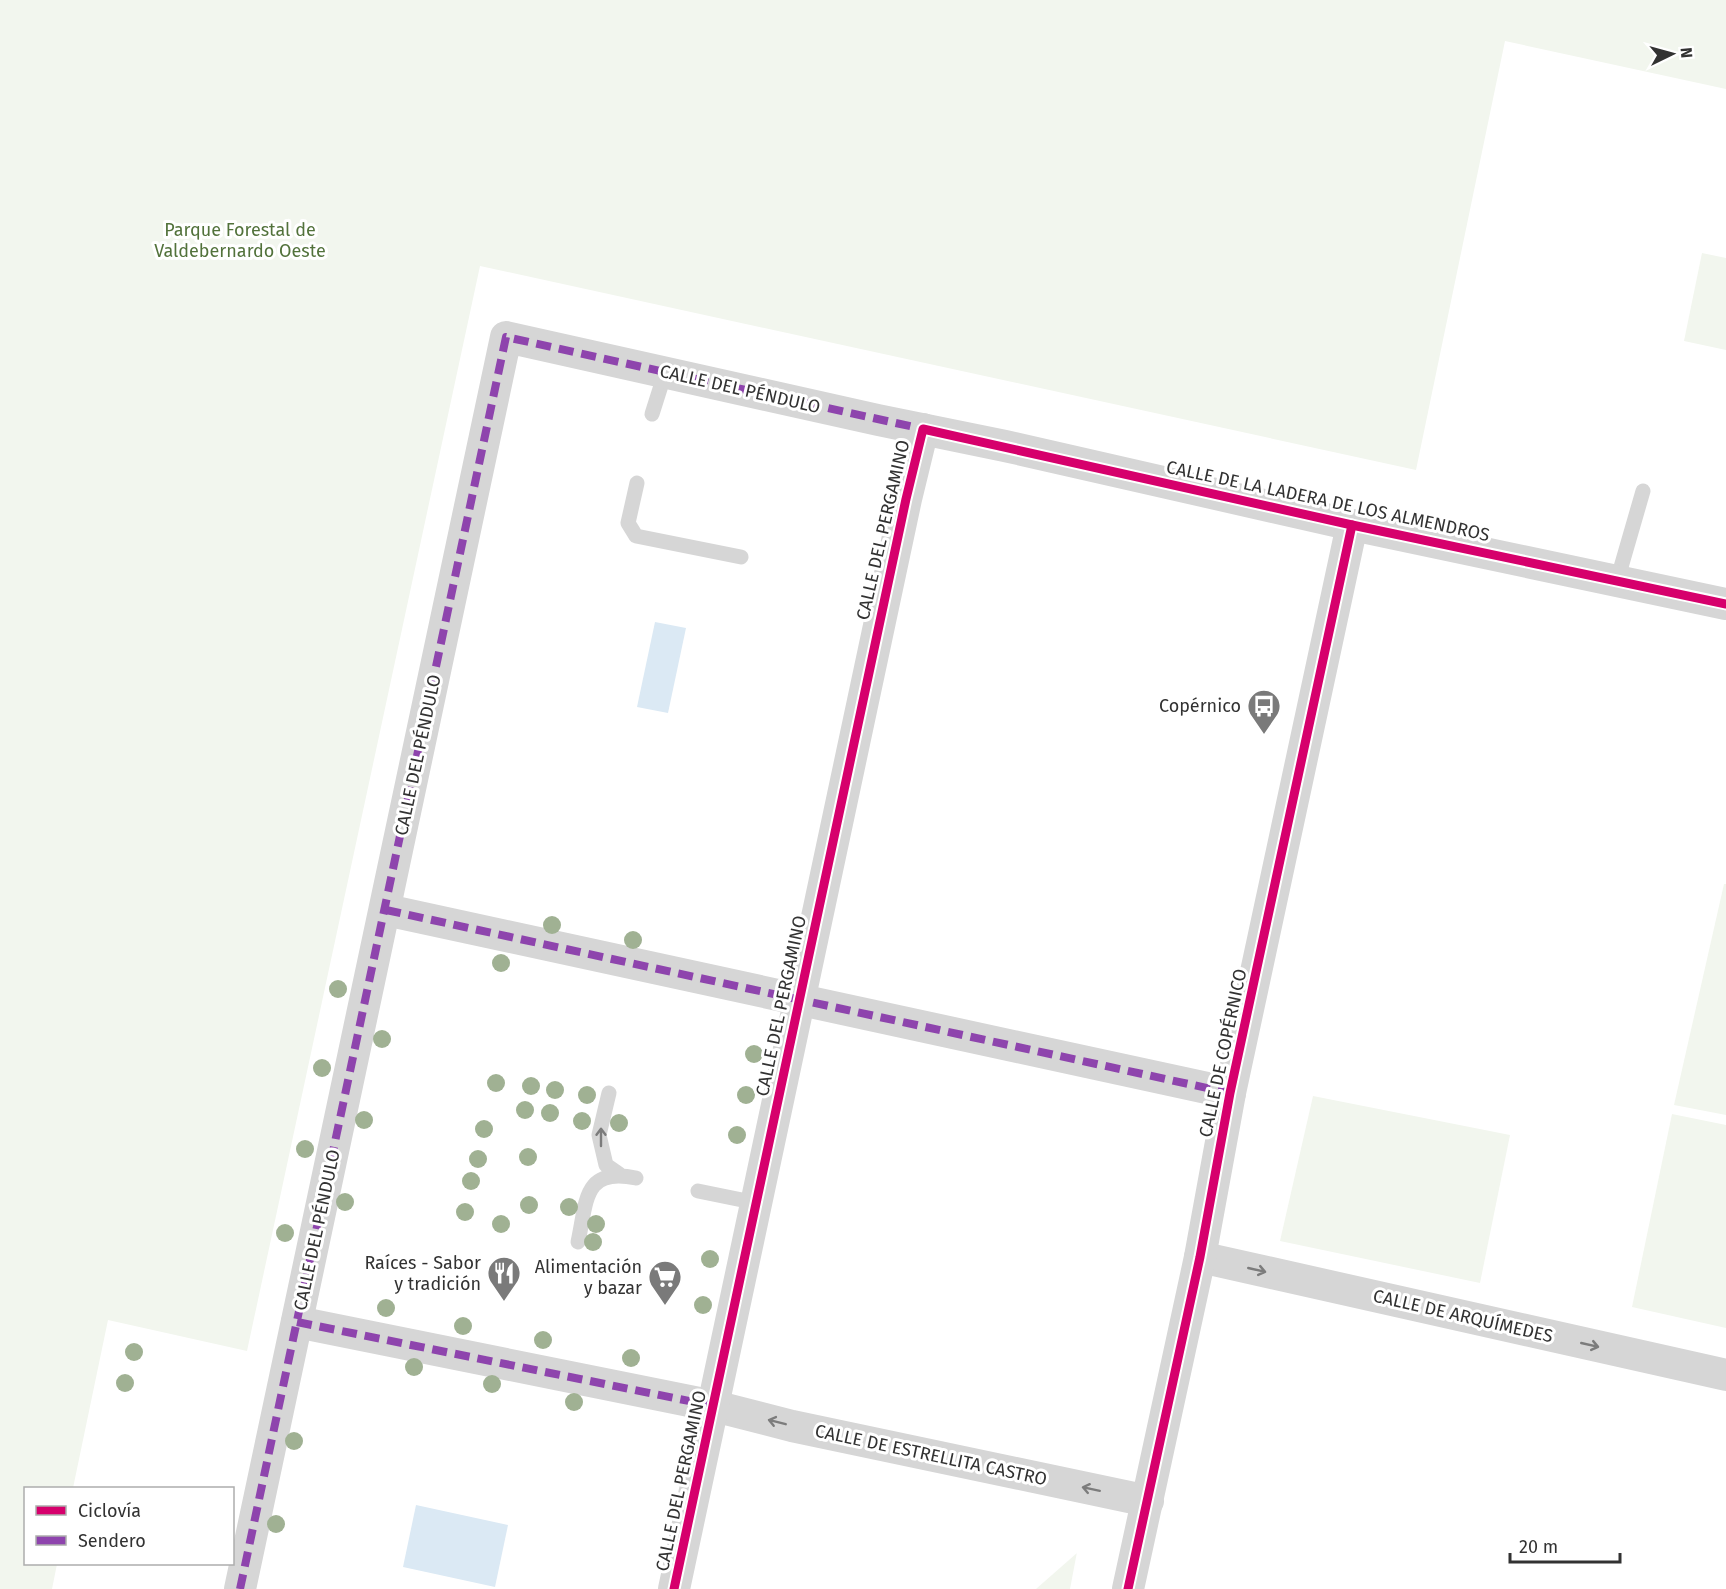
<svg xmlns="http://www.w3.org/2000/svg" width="1726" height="1589" font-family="'Fira Sans',sans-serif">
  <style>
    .green { fill: #f2f6ee }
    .water { fill: #dbe9f4 }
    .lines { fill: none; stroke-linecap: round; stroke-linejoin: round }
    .lane { stroke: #d6d6d6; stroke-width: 15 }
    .street { stroke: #d6d6d6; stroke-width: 32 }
    .quiet { stroke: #8e44ad; stroke-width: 8; stroke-dasharray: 15 8; stroke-linecap: butt }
    .cycleway-casing { stroke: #fff; stroke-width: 13 }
    .cycleway { stroke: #d6006c; stroke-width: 9 }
    .tree { fill: #a0b193 }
    .oneway { stroke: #7c7c7c }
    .labels { text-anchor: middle; stroke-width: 6; stroke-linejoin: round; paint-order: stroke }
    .park-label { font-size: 18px; fill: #52723b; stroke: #fff }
    .street-label { font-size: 18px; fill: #323232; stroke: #fff }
    .poi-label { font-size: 18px; fill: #323232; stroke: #fff; text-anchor: end }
  </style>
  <rect width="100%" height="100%" fill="#fff"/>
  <g class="green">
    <polygon points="0,0 1726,0 1726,89 1505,41 1416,470 480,266 247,1351 108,1320 73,1488 26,1488 26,1564 57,1564 52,1589 0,1589"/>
    <polygon points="1702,253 1726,258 1726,350 1684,341"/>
    <polygon points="1724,884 1726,884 1726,1115 1674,1105"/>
    <polygon points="1313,1096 1510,1135 1480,1283 1280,1241"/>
    <polygon points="1672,1114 1726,1125 1726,1328 1632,1307"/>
    <polygon points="1077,1552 1070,1589 1036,1589 1077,1553"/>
  </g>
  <g class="water">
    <polygon points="655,622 686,628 668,713 637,707"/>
    <polygon points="416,1505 508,1525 495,1587 403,1567"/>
  </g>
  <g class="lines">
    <g class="lane">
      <polyline points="652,414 665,373"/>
      <polyline points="637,483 628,523 636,536 741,557"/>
      <polyline points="1617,581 1643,491"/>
      <polyline points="609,1093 599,1135 606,1165 619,1174"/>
      <polyline points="698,1191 757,1203"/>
      <path d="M578,1242C587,1201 583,1167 636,1178"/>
    </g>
    <g class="street">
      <polyline points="386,910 1230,1093"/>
      <polyline points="1200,1257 1726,1375"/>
      <polyline points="297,1322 714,1406 792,1426 1148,1501"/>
      <polyline points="240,1589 506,337 878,420 1005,446 1352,525 1726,604"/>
      <path d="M674,1589C754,1226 828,862 906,499L923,429"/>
      <polyline points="1128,1589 1200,1257 1230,1093 1352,525"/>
    </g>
    <g class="quiet">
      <polyline points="386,910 1230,1093"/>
      <polyline points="297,1322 714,1406"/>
      <polyline points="240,1589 506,337 923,429"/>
    </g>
    <defs>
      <g id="cycleway">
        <path d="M674,1589C754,1226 828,862 906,499L923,429L1352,525L1726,604"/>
        <polyline points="1128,1589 1200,1257 1230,1093 1352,525"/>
      </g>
    </defs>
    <use href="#cycleway" class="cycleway-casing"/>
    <use href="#cycleway" class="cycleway"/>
  </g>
  <g class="tree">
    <circle cx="552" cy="925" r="9"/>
    <circle cx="633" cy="940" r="9"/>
    <circle cx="501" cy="963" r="9"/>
    <circle cx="338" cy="989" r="9"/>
    <circle cx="382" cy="1039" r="9"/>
    <circle cx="754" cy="1054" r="9"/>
    <circle cx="322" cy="1068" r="9"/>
    <circle cx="496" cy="1083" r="9"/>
    <circle cx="531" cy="1086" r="9"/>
    <circle cx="555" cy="1090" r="9"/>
    <circle cx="587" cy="1095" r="9"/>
    <circle cx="746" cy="1095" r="9"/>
    <circle cx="525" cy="1110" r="9"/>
    <circle cx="550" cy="1113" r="9"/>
    <circle cx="364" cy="1120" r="9"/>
    <circle cx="582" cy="1121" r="9"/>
    <circle cx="619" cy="1123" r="9"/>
    <circle cx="484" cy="1129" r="9"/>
    <circle cx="737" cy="1135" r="9"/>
    <circle cx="305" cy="1149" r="9"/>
    <circle cx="528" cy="1157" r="9"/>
    <circle cx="478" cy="1159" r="9"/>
    <circle cx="471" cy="1181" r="9"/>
    <circle cx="345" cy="1202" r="9"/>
    <circle cx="529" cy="1205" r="9"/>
    <circle cx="569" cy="1207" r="9"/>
    <circle cx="465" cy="1212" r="9"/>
    <circle cx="501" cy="1224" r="9"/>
    <circle cx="596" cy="1224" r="9"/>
    <circle cx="285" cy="1233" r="9"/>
    <circle cx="593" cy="1242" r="9"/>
    <circle cx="710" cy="1259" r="9"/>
    <circle cx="703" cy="1305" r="9"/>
    <circle cx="386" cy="1308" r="9"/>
    <circle cx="463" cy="1326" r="9"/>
    <circle cx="543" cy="1340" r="9"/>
    <circle cx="134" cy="1352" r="9"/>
    <circle cx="631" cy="1358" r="9"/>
    <circle cx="414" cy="1367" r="9"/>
    <circle cx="125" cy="1383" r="9"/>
    <circle cx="492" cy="1384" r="9"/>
    <circle cx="574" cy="1402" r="9"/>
    <circle cx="294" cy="1441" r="9"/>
    <circle cx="276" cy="1524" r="9"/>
  </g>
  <defs><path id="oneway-shaft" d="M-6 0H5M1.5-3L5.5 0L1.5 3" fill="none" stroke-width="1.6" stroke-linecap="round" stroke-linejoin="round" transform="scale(1.5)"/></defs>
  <g class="oneway">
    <use href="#oneway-shaft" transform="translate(601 1137) rotate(-90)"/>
    <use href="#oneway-shaft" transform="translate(1257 1270) rotate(13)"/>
    <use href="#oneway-shaft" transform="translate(1590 1345) rotate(13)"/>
    <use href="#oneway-shaft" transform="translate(777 1422) rotate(-166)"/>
    <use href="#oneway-shaft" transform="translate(1091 1489) rotate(-168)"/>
  </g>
  <defs>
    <symbol id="bus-pin" viewBox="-11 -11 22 30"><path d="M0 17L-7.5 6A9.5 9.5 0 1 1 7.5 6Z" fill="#7a7a7a" stroke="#fff"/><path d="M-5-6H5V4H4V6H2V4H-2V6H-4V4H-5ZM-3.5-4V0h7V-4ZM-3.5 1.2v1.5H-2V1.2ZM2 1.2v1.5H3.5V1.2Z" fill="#fff"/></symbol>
    <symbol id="restaurant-pin" viewBox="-11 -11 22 30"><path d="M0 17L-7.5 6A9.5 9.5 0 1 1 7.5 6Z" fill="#7a7a7a" stroke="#fff"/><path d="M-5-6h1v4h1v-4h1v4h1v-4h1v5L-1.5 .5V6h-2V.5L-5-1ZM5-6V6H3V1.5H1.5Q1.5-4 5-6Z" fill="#fff"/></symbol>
    <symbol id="supermarket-pin" viewBox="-11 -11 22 30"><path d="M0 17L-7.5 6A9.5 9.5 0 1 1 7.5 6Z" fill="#7a7a7a" stroke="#fff"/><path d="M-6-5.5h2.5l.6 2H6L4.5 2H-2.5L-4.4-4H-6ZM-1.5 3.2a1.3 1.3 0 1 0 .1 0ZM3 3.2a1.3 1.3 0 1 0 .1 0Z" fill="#fff"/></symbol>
  </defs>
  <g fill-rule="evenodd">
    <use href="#bus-pin" x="1245" y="687" width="38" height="52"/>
    <use href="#restaurant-pin" x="485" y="1254" width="38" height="52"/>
    <use href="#supermarket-pin" x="646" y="1258" width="38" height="52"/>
  </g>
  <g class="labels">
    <g class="park-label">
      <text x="240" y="236">Parque Forestal de<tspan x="240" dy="21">Valdebernardo Oeste</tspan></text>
    </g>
    <g class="street-label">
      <text transform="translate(740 389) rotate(13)" y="6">CALLE DEL PÉNDULO</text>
      <text transform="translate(1328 501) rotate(12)" y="6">CALLE DE LA LADERA DE LOS ALMENDROS</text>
      <text transform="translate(883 530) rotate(-77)" y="6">CALLE DEL PERGAMINO</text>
      <text transform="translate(418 755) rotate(-78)" y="6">CALLE DEL PÉNDULO</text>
      <text transform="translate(781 1006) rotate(-78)" y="6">CALLE DEL PERGAMINO</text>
      <text transform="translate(1223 1053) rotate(-78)" y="6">CALLE DE COPÉRNICO</text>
      <text transform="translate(317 1230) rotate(-78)" y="6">CALLE DEL PÉNDULO</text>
      <text transform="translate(1463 1316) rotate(13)" y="6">CALLE DE ARQUÍMEDES</text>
      <text transform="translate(931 1455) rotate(12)" y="6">CALLE DE ESTRELLITA CASTRO</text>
      <text transform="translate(681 1481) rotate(-78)" y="6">CALLE DEL PERGAMINO</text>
    </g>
    <g class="poi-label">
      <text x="1241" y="712">Copérnico</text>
      <text x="481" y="1269">Raíces - Sabor<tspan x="481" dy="21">y tradición</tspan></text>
      <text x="642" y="1273">Alimentación<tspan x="642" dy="21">y bazar</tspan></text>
    </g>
  </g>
  <rect x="24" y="1487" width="210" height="78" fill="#ffffff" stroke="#adadad" stroke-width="1.5"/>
  <rect x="36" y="1506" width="30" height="9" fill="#d6006c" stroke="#adadad" stroke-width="1.5"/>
  <text x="78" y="1517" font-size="18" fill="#323232">Ciclovía</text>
  <rect x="36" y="1536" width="30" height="9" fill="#8e44ad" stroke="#adadad" stroke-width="1.5"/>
  <text x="78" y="1547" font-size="18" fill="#323232">Sendero</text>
  <g transform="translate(1672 54) rotate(85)" stroke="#ffffff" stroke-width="4.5" paint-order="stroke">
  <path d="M0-4.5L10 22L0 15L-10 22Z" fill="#323232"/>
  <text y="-9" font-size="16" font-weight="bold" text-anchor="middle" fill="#323232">N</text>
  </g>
  <path d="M1510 1553v9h110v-9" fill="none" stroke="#323232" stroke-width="3"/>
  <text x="1519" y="1553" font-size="18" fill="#323232" stroke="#ffffff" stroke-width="4.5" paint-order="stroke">20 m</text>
</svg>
